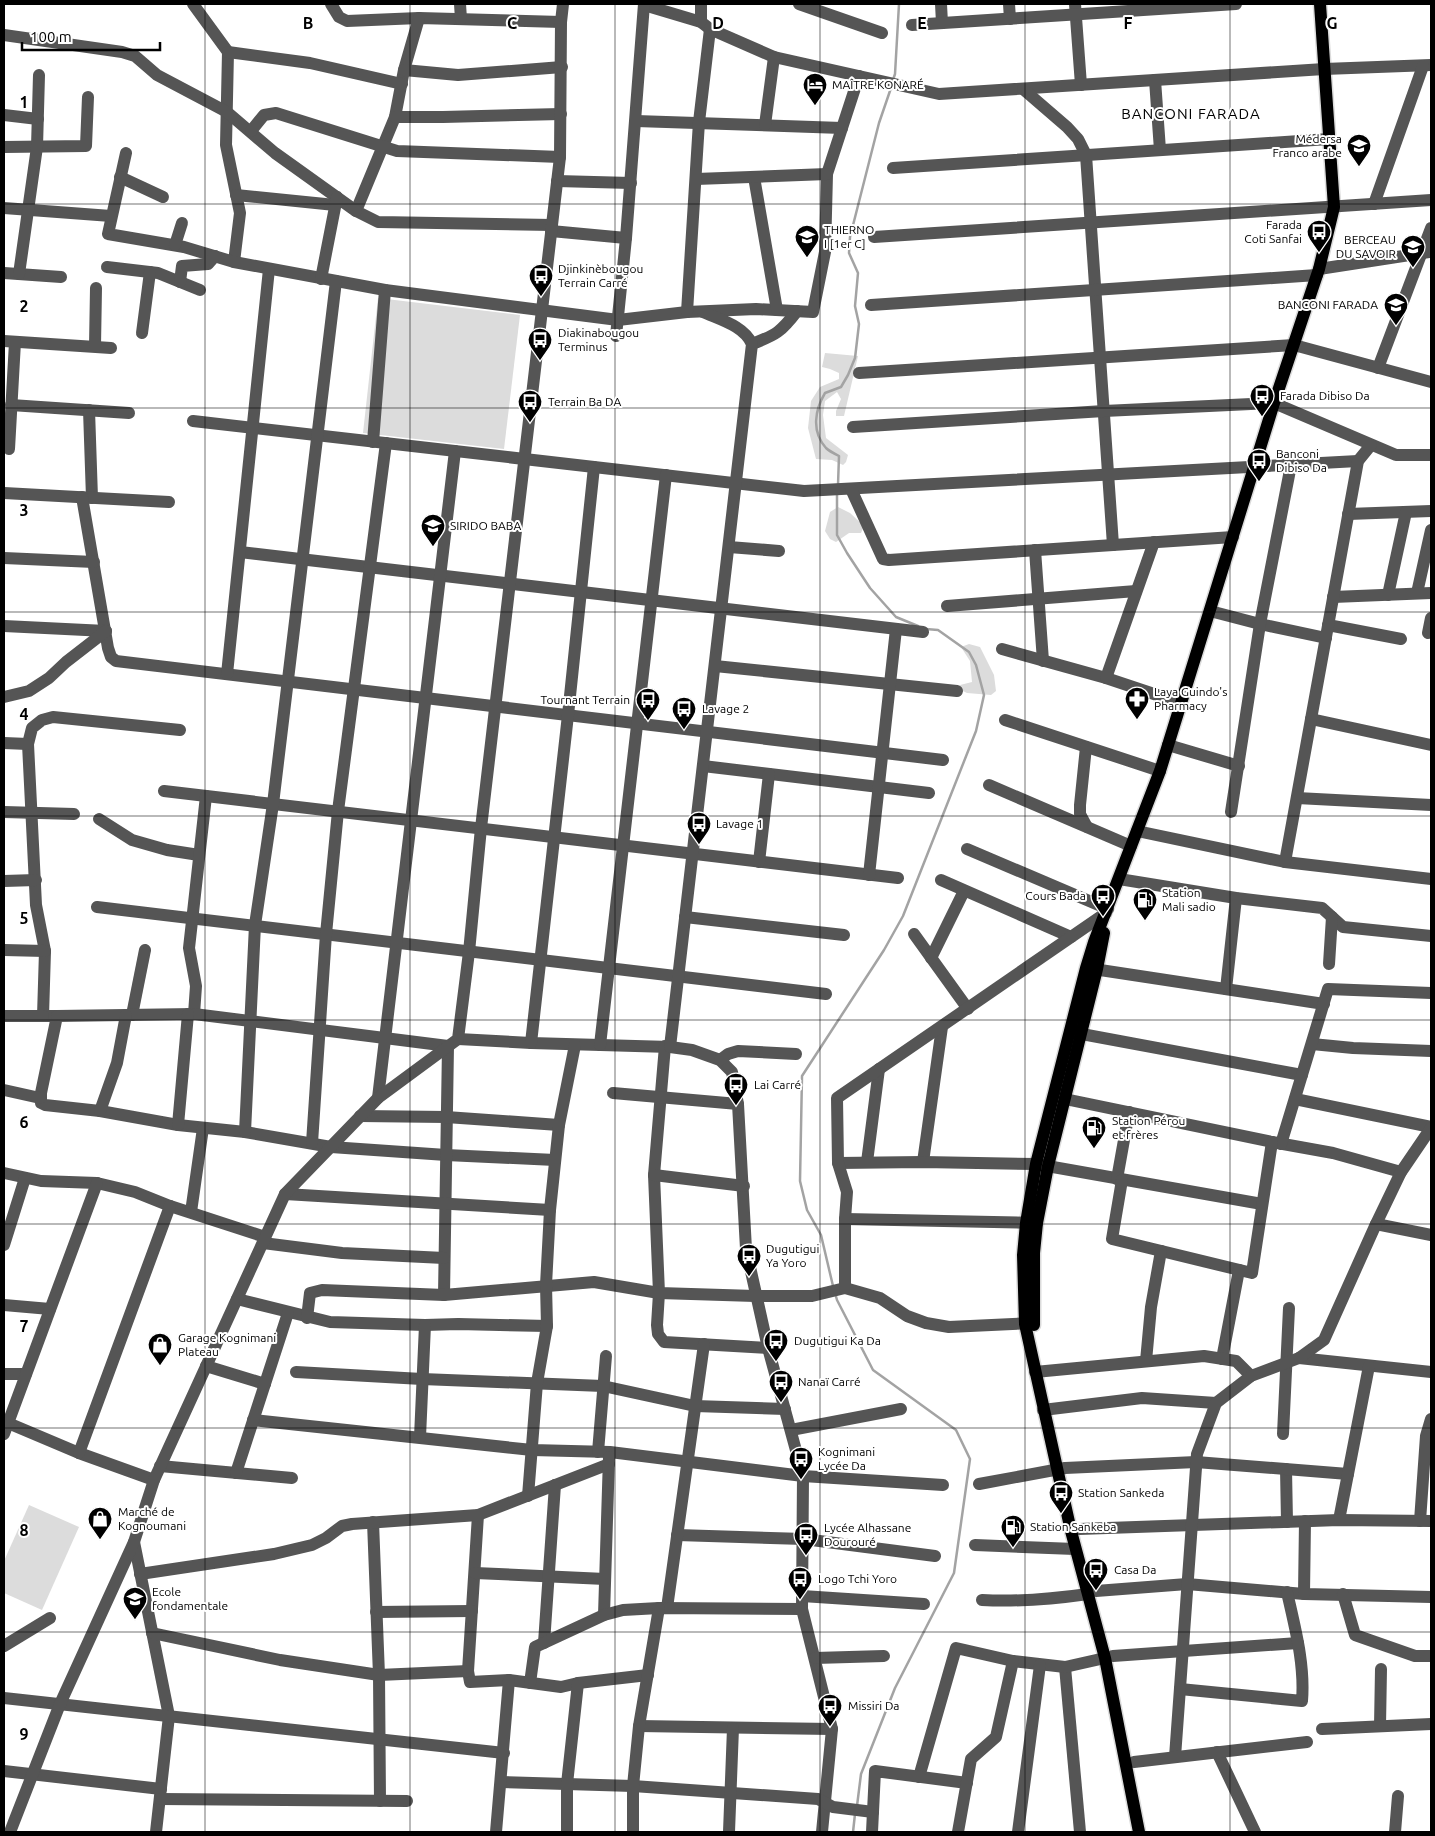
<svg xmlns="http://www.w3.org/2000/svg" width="1435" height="1836" font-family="Ubuntu,sans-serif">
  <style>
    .green { fill: #dcdcdc }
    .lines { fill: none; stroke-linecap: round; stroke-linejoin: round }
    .stream { stroke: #a3a3a3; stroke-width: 2.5 }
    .major-casing { stroke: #dbdbdb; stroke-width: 15 }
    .minor { stroke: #555; stroke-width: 12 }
    .major { stroke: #000; stroke-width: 12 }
    .grid { fill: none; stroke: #000; stroke-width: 1; stroke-opacity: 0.55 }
    .labels { text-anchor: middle; stroke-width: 4; stroke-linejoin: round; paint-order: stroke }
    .poi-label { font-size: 12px; fill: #000; stroke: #fff; text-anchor: start }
    .quarter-label { font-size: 15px; letter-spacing: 1px; fill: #000; stroke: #fff }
    .grid-label { font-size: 16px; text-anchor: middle; font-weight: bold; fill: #000; stroke: #fff; stroke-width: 4; stroke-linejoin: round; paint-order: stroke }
  </style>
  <rect width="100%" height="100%" fill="#fff"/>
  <g class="green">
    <polygon points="378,298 520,315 504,449 363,433"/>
    <polygon points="825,353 858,356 844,416 836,416 836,411 841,399 837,392 825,401 823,415 826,438 848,455 846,462 843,465 832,460 816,459 808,428 811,401 820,387 839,379 839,373 830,369 822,367"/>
    <polygon points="838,507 850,513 864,526 861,533 849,533 836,542 830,539 825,531 830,512"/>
    <polygon points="969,644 980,647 994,675 996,691 991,695 967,693 961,690 960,685 972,682 970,661 961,647"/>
    <polygon points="29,1505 79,1527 42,1610 4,1593 4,1561"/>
  </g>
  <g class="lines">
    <g class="stream">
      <polyline points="893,80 895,74 899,4"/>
      <path d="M838,485L839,456C835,454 829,451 826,448C811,431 815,410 825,393L841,387L848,375L855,358L859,324L855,306L858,273L849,253L850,237L879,123L891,88"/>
      <polyline points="837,493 837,535 847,553 870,588 896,617 918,626"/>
      <polyline points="833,1286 821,1235 807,1210 800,1181 802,1076 884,950 903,916 976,731 984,695 976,665 969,652 938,630 926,629"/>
      <polyline points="835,1293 837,1300 873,1370 956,1430 970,1459 954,1573 895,1688 861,1774 857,1806"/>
      <polyline points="853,1832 855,1814"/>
    </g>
    <defs>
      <g id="major">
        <polyline points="1034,1325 1034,1253 1037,1223 1048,1166 1097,969 1104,933"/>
        <polyline points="1139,1832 1105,1658 1071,1531 1025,1324 1023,1255 1026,1223 1036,1164 1086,968 1094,942 1160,771 1274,403 1319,269 1334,207 1320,4"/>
      </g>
    </defs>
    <use href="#major" class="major-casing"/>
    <g class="minor">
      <polyline points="193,4 228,52 226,145 240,213 234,262"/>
      <polyline points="331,4 339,17 347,21 419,18 561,22"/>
      <polyline points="460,4 461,19"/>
      <polyline points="799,4 882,33"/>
      <polyline points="941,4 942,23"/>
      <polyline points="1009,4 1010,19"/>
      <polyline points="1075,4 1081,85"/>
      <polyline points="644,5 701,22 710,29 774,57 939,94 1324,69 1431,65"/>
      <polyline points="419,18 404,70 395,117 356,211 378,222 552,225"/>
      <polyline points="701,22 701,4"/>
      <polyline points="912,25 1236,4"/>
      <polyline points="4,35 122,52 135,56 157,75 227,112 275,153 356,211"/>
      <polyline points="228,52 310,63 402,84"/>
      <polyline points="404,70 458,75 562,67"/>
      <polyline points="1155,80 1160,150"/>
      <polyline points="1023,89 1067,127 1078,139 1086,155 1113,545"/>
      <polyline points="4,115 38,119"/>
      <polyline points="395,117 443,117 561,114"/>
      <polyline points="636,121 842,128"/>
      <polyline points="765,125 774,57"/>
      <polyline points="251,131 264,115 276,113 397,151 560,157"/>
      <polyline points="4,147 86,146 88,97"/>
      <polyline points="126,153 108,234 184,247 234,262 385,290 618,320 687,312 756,309 813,312 825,252 827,174 859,76"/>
      <polyline points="893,168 1329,139"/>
      <polyline points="120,177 163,197"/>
      <polyline points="754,177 777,310"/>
      <polyline points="696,179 827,174"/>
      <polyline points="557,181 631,183"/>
      <polyline points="236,195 335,205"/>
      <polyline points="1374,204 1423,66"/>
      <polyline points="4,208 111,216"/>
      <polyline points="551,231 626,238"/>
      <polyline points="874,237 1431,200"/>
      <polyline points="175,245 182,223"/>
      <polyline points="107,267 158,273 200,290"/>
      <polyline points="1319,269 1429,252"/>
      <polyline points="4,273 61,277"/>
      <polyline points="19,274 37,147 39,75"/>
      <polyline points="321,279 337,197"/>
      <polyline points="180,282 182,266 208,264 215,256"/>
      <polyline points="871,305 1317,275"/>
      <polyline points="687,312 699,122 710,29"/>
      <polyline points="142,333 150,272"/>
      <polyline points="616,336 626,238 644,4"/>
      <polyline points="4,341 111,348"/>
      <path d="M752,344C776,335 781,332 797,311"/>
      <polyline points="95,346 96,288"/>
      <polyline points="1378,368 1431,228"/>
      <polyline points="859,373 1294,345 1431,382"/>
      <polyline points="11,405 129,413"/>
      <polyline points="89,410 92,498"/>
      <polyline points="193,421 804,491 1358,461"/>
      <polyline points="853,427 1104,411 1274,403 1396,455 1431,455"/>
      <polyline points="373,442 385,290"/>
      <polyline points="9,449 15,342"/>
      <polyline points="851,489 883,559 889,560 1233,537"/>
      <polyline points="4,493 169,502"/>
      <polyline points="82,497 108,648 111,657 116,661 943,760"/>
      <polyline points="1348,514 1431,511"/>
      <polyline points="729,547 779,551"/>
      <polyline points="1035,550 1043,661"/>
      <polyline points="240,552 923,632"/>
      <polyline points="4,558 94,562"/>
      <polyline points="1417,593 1431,530"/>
      <polyline points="1388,595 1406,512"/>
      <polyline points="1333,597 1431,593"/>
      <polyline points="947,606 1136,591"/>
      <polyline points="1210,611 1260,624 1326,638"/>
      <polyline points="1328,625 1401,639"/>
      <polyline points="4,626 106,631"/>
      <polyline points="1428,633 1431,618"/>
      <polyline points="1002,649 1106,678 1181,703"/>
      <polyline points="715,666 957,691"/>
      <polyline points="227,674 269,269"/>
      <polyline points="1106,678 1154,542"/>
      <polyline points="4,697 29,691 49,678 66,662 106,631"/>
      <polyline points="1311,719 1431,745"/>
      <polyline points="1005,720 1160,771"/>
      <polyline points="180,730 53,717 42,720 32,728 28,744 36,905 45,951 43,1016 57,1016 41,1093 41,1103 45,1105 100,1111 178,1125 245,1132 331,1147 446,1155 555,1160"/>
      <polyline points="4,743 28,744"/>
      <polyline points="1168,745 1239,766"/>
      <polyline points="1086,747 1080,805 1080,814 1087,827"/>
      <polyline points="703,766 929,793"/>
      <polyline points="989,785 1131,846"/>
      <polyline points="164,791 898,878"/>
      <polyline points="1297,798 1431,805"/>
      <polyline points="4,812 74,814"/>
      <polyline points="1231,812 1260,624 1291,465"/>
      <polyline points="99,819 132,840 167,850 199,855"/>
      <polyline points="1137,831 1285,862 1431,879"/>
      <polyline points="967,849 1108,909"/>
      <polyline points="759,862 769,774"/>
      <polyline points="1285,862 1358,461 1371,445"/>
      <polyline points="869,875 896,629"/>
      <polyline points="1119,879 1236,898 1322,908 1343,927 1431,936"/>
      <polyline points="941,880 1071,937"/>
      <polyline points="4,881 36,880"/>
      <polyline points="97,907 826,994"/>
      <polyline points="685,917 844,935"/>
      <polyline points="914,934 968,1009"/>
      <polyline points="4,950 45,951"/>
      <polyline points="931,958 964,891"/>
      <polyline points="1329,964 1332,917"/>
      <polyline points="1087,968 1324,1004"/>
      <polyline points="1226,989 1236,898"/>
      <polyline points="194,1014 196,986 189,948 206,796"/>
      <polyline points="132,1015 145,950"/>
      <polyline points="4,1016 43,1016"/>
      <polyline points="57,1016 194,1014 448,1046 444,1295"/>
      <polyline points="1071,1032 1302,1075"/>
      <polyline points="458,1039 531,1043 670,1047 692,1050 720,1060 732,1072 738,1104 746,1249 768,1348 803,1476 802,1609 832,1729 822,1832"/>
      <polyline points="531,1043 568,715 594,467"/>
      <polyline points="1312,1044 1353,1048 1431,1051"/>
      <polyline points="600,1045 666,475"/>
      <polyline points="665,1046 654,1175 659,1293 657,1325 658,1334 664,1342 768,1348"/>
      <path d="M670,1047L752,344C744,326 721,320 703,312"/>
      <polyline points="720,1060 728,1054 738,1051 796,1054"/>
      <polyline points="4,1090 40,1098"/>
      <polyline points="613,1093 738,1104"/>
      <polyline points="378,1098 455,451"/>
      <polyline points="1065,1099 1272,1142 1333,1153 1401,1172"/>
      <polyline points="1295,1099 1431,1127"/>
      <polyline points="100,1111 117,1063 126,1015"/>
      <polyline points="360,1116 446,1117 559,1125"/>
      <polyline points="178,1125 188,1014"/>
      <polyline points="245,1132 255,925 273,804 336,281"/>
      <polyline points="312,1143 326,934 338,811 386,443"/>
      <polyline points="1281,1144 1328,989 1431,993"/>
      <polyline points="867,1162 879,1069"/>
      <polyline points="923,1162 942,1027"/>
      <polyline points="838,1163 923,1162 1036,1164 1262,1204"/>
      <polyline points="4,1173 41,1181 97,1183 135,1192 170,1206 265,1237"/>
      <polyline points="654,1175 744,1186"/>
      <polyline points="1117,1179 1129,1112"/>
      <polyline points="1122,1180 1112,1239 1252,1273 1272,1142"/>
      <polyline points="285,1194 550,1210"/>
      <polyline points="191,1212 203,1128"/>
      <polyline points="845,1219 1037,1223"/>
      <polyline points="1376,1224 1431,1235"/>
      <polyline points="263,1243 342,1253 444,1258"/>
      <polyline points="4,1245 25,1178"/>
      <polyline points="237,1299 330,1322 425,1325 458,1324 547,1326"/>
      <polyline points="4,1305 50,1309"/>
      <polyline points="307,1318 310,1293 322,1290 444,1295 594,1282 659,1293 755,1296 812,1296 845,1288"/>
      <polyline points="1033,1323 949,1327 926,1323 907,1316 880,1298 845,1288 845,1219 847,1192 838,1163 837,1098 1106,913"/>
      <polyline points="1299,1358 1431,1372"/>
      <polyline points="1222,1359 1239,1270"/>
      <polyline points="1146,1361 1151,1307 1161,1251"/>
      <polyline points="206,1366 265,1384"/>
      <polyline points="296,1372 422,1379 603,1386 695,1406 785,1409"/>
      <polyline points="1035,1372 1204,1356 1236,1361 1251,1376"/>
      <polyline points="4,1374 26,1374"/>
      <polyline points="1043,1410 1142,1398 1216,1403"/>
      <polyline points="253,1420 532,1450 610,1452 803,1476 943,1485"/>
      <polyline points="8,1423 79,1453 154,1480"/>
      <polyline points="791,1430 901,1409"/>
      <polyline points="4,1434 97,1183"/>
      <polyline points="1283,1434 1289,1308"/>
      <polyline points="420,1437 425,1325"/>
      <polyline points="598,1452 606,1356"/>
      <polyline points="79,1453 170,1206"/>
      <polyline points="160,1466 292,1478"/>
      <polyline points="1286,1469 1287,1522"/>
      <polyline points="236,1473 288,1313"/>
      <polyline points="979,1484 1065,1468 1196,1462 1348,1474"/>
      <polyline points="528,1496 537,1383 547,1326 546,1285 550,1210 559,1125 575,1045"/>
      <polyline points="478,1515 468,1671 470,1682 509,1680 561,1687 578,1683 648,1675"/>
      <polyline points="1339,1520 1369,1366"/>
      <polyline points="1420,1521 1426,1436 1431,1419"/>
      <polyline points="373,1522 379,1675 380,1801"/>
      <polyline points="1079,1529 1339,1520 1431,1521"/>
      <polyline points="677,1535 804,1539 935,1556"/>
      <polyline points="134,1542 169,1716 156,1832"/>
      <polyline points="975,1545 1075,1549"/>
      <polyline points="475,1573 605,1579"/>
      <polyline points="140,1574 274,1554 312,1545 326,1538 342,1526 352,1524 478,1515 609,1464"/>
      <polyline points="1096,1591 1187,1584 1304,1594 1431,1597"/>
      <polyline points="1304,1594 1305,1521"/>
      <polyline points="1343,1594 1355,1635 1415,1656 1431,1656"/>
      <polyline points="802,1596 924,1604"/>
      <path d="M982,1600C1018,1602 1053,1599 1088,1594"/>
      <polyline points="667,1608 704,1344"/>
      <polyline points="376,1612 472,1611"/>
      <polyline points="604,1615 609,1457"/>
      <polyline points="152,1633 280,1660 379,1675 468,1671"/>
      <polyline points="544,1643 555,1485"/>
      <polyline points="4,1646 50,1618"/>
      <polyline points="1113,1656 1298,1643"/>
      <polyline points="815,1658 884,1656"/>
      <polyline points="1065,1667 1080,1832"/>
      <polyline points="530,1683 535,1647 604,1615 623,1610 659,1608 802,1609"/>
      <path d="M1180,1689L1302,1701C1305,1664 1295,1628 1287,1592"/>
      <polyline points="4,1698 504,1753"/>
      <polyline points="639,1726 832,1729"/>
      <polyline points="1380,1726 1381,1669"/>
      <polyline points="1322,1729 1431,1724"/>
      <polyline points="1217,1752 1255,1832"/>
      <polyline points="1175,1757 1197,1454 1216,1403 1251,1376 1299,1358 1324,1340 1376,1224 1401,1172 1431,1128"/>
      <polyline points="1134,1762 1307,1742"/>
      <polyline points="4,1771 161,1789"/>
      <polyline points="919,1777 956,1648 1013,1661 1065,1667 1105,1658"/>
      <polyline points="501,1782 633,1786 818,1799 833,1807 873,1812"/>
      <polyline points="160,1799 407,1801"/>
      <polyline points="10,1832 60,1704 134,1542 154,1480 285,1194 378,1098 458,1039 469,952 481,828 560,157 561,22 563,4"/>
      <polyline points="496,1832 509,1680"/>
      <polyline points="567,1832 567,1784 578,1683"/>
      <polyline points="633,1832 633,1786 639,1726 659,1608"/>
      <polyline points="729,1832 733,1728"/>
      <polyline points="872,1832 875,1771 967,1783"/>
      <polyline points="958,1832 971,1759 996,1737 1013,1661"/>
      <polyline points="1018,1832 1040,1665"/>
      <polyline points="1395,1832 1398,1796"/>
    </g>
    <use href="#major" class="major"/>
  </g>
  <path class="grid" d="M205,4V1832M410,4V1832M615,4V1832M820,4V1832M1025,4V1832M1230,4V1832M4,204H1431M4,408H1431M4,612H1431M4,816H1431M4,1020H1431M4,1224H1431M4,1428H1431M4,1632H1431"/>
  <defs>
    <symbol id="hotel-pin" viewBox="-11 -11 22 30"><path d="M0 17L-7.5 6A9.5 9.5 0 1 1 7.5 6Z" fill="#000" stroke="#fff"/><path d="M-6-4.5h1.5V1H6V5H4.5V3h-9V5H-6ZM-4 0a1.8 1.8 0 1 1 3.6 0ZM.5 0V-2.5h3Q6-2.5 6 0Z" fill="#fff"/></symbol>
    <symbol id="school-pin" viewBox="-11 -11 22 30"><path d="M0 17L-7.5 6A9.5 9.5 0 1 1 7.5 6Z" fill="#000" stroke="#fff"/><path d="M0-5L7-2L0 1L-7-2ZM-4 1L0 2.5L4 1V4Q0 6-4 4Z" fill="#fff"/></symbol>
    <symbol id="bus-pin" viewBox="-11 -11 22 30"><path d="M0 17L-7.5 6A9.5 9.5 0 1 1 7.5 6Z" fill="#000" stroke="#fff"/><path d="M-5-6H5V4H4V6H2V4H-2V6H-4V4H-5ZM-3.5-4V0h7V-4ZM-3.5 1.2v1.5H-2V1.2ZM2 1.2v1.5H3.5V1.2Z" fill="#fff"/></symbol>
    <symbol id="pharmacy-pin" viewBox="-11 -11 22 30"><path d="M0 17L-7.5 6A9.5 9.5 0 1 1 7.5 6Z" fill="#000" stroke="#fff"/><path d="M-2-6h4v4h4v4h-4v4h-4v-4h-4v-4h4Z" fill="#fff"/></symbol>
    <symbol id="fuel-pin" viewBox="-11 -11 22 30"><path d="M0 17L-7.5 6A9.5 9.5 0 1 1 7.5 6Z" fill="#000" stroke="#fff"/><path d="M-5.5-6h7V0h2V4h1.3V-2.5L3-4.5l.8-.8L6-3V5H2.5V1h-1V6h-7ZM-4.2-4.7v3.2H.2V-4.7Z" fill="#fff"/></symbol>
    <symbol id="shop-pin" viewBox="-11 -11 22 30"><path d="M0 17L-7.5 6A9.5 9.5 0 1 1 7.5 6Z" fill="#000" stroke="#fff"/><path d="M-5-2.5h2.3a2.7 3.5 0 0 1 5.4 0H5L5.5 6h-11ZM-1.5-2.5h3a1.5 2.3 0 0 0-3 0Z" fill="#fff"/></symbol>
  </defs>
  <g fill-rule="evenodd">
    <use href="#hotel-pin" x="801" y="71" width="28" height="38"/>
    <use href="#school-pin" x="1345" y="132" width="28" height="38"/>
    <use href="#bus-pin" x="1305" y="218" width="28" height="38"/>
    <use href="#school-pin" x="793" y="223" width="28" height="38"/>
    <use href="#school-pin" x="1399" y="233" width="28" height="38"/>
    <use href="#bus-pin" x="527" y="262" width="28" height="38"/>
    <use href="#school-pin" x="1382" y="291" width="28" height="38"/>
    <use href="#bus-pin" x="526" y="326" width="28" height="38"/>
    <use href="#bus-pin" x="1248" y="382" width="28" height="38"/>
    <use href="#bus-pin" x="516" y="388" width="28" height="38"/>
    <use href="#bus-pin" x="1245" y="447" width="28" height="38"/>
    <use href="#school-pin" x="419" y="512" width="28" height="38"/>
    <use href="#pharmacy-pin" x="1123" y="685" width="28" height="38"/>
    <use href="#bus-pin" x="634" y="686" width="28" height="38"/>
    <use href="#bus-pin" x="670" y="695" width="28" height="38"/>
    <use href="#bus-pin" x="685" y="810" width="28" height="38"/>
    <use href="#bus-pin" x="1089" y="882" width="28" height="38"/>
    <use href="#fuel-pin" x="1131" y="886" width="28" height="38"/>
    <use href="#bus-pin" x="722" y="1071" width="28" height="38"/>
    <use href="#fuel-pin" x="1080" y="1114" width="28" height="38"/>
    <use href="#bus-pin" x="735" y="1242" width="28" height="38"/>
    <use href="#bus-pin" x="762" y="1327" width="28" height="38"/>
    <use href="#shop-pin" x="146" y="1331" width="28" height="38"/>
    <use href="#bus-pin" x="767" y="1368" width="28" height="38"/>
    <use href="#bus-pin" x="787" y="1445" width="28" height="38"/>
    <use href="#bus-pin" x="1047" y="1479" width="28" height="38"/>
    <use href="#shop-pin" x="86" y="1505" width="28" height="38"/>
    <use href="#fuel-pin" x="999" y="1513" width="28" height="38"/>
    <use href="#bus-pin" x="792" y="1521" width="28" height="38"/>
    <use href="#bus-pin" x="1082" y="1556" width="28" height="38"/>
    <use href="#bus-pin" x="786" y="1565" width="28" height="38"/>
    <use href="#school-pin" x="121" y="1585" width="28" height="38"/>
    <use href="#bus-pin" x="816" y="1692" width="28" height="38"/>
  </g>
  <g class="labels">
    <g class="poi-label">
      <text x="832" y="89">MAÎTRE KONARÉ</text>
      <text x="1342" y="143" text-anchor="end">Médersa<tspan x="1342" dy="14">Franco arabe</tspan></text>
      <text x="1302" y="229" text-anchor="end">Farada<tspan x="1302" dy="14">Coti Sanfai</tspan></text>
      <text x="824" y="234">THIERNO<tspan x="824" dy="14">I [1er C]</tspan></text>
      <text x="1396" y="244" text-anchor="end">BERCEAU<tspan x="1396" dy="14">DU SAVOIR</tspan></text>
      <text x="558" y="273">Djinkinèbougou<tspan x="558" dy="14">Terrain Carré</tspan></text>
      <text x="1378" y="309" text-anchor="end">BANCONI FARADA</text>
      <text x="558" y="337">Diakinabougou<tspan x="558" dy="14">Terminus</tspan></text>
      <text x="1280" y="400">Farada Dibiso Da</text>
      <text x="548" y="406">Terrain Ba DA</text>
      <text x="1276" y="458">Banconi<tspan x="1276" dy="14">Dibiso Da</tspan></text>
      <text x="450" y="530">SIRIDO BABA</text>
      <text x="1154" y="696">Laya Guindo's<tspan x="1154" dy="14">Pharmacy</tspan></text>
      <text x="630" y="704" text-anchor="end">Tournant Terrain</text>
      <text x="702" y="713">Lavage 2</text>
      <text x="716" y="828">Lavage 1</text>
      <text x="1162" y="897">Station<tspan x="1162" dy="14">Mali sadio</tspan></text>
      <text x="1086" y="900" text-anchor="end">Cours Bada</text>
      <text x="754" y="1089">Lai Carré</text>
      <text x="1112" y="1125">Station Pérou<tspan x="1112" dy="14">et frères</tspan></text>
      <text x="766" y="1253">Dugutigui<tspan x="766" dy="14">Ya Yoro</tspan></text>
      <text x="178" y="1342">Garage Kognimani<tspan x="178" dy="14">Plateau</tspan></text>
      <text x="794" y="1345">Dugutigui Ka Da</text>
      <text x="798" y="1386">Nanaï Carré</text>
      <text x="818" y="1456">Kognimani<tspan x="818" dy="14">Lycée Da</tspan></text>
      <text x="1078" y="1497">Station Sankeda</text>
      <text x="118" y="1516">Marché de<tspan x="118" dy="14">Kognoumani</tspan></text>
      <text x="1030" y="1531">Station Sankeba</text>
      <text x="824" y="1532">Lycée Alhassane<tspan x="824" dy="14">Dourouré</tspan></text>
      <text x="1114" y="1574">Casa Da</text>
      <text x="818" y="1583">Logo Tchi Yoro</text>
      <text x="152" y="1596">Ecole<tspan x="152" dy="14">fondamentale</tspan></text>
      <text x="848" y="1710">Missiri Da</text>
    </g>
    <g class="quarter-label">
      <text x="1191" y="119">BANCONI FARADA</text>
    </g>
  </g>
  <g class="grid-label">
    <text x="308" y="29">B</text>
    <text x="512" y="29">C</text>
    <text x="718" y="29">D</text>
    <text x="922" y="29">E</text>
    <text x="1128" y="29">F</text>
    <text x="1332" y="29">G</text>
    <text x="24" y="108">1</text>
    <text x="24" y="312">2</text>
    <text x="24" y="516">3</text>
    <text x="24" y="720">4</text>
    <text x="24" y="924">5</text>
    <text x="24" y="1128">6</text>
    <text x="24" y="1332">7</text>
    <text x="24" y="1536">8</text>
    <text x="24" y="1740">9</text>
  </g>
  <rect width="1435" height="1836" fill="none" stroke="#000000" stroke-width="10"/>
  <path d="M22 42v8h138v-8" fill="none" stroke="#000000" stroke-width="2.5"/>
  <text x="30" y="42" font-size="15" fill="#000000" stroke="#ffffff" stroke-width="4" paint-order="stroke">100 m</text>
</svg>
